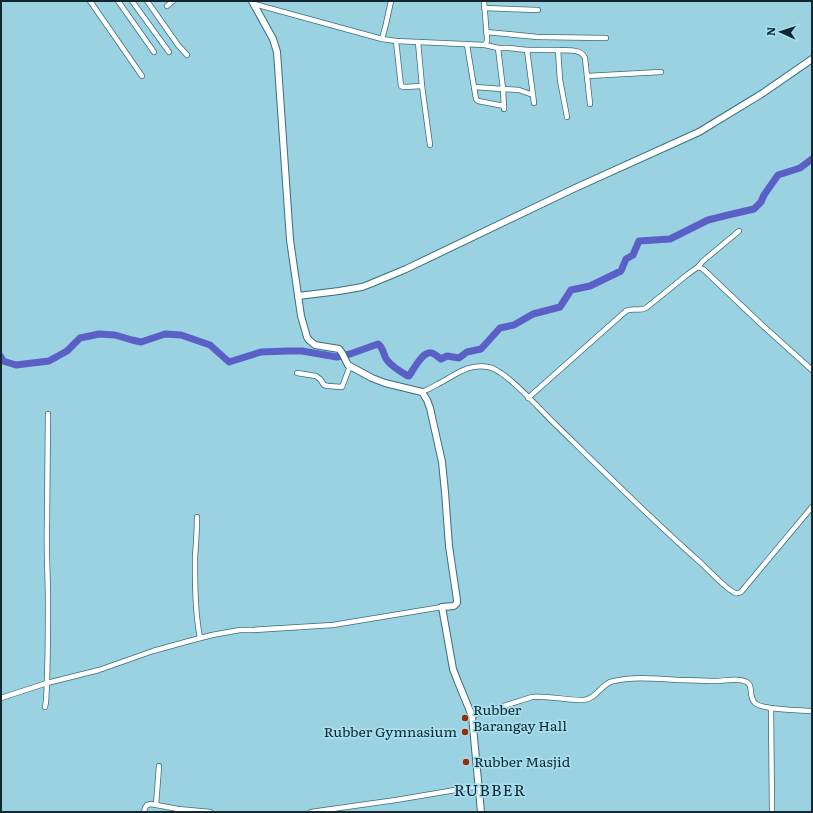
<svg xmlns="http://www.w3.org/2000/svg" width="813" height="813" font-family="Literata,serif">
  <style>
    .lines { fill: none; stroke-linecap: round; stroke-linejoin: round }
    .river { stroke: #5b60c7; stroke-width: 7 }
    .street-casing { stroke: #386d7c; stroke-width: 6 }
    .secondary-casing { stroke: #386d7c; stroke-width: 8 }
    .street { stroke: #fff; stroke-width: 4.5 }
    .secondary { stroke: #fff; stroke-width: 6 }
    .poi-dot { fill: #952e07; stroke: #a7dfef; stroke-width: 1.5 }
    .labels { text-anchor: middle; stroke-width: 3.5; stroke-linejoin: round; paint-order: stroke }
    .poi-label { font-size: 14px; fill: #12282e; stroke: #a7dfef; text-anchor: start }
    .quarter-label { font-size: 16px; letter-spacing: 1px; fill: #12282e; stroke: #a7dfef }
  </style>
  <rect width="100%" height="100%" fill="#9ad2e2"/>
  <g class="lines">
    <path class="river" d="M1,357L3,361L16,365L49,361L67,351L80,338L99,334L115,335L132,340L141,342L165,334L181,335L210,345L229,362L261,352L288,351H302L337,357L350,354L378,344C384,348 383,355 387,360C392,367 401,372 408,376H409C414,369 423,350 432,353C435,354 438,357 441,359L447,356L459,358L467,352L481,349L500,328L514,325L533,314L560,307L571,290L590,286L621,271L626,259L633,255L639,241L670,239L708,220L728,215L754,209L761,202L764,195L778,175L800,168L812,159"/>
    <defs>
      <g id="street">
        <polyline points="90,1 142,76"/>
        <polyline points="118,1 154,52"/>
        <polyline points="132,1 169,52"/>
        <polyline points="147,1 178,45 187,55"/>
        <polyline points="484,1 487,38 487,41 485,45"/>
        <polyline points="254,4 382,39 396,41 485,45 498,48 509,48 527,50 558,50"/>
        <polyline points="167,6 173,1"/>
        <polyline points="484,8 538,10"/>
        <polyline points="486,32 538,37 606,38"/>
        <polyline points="382,39 386,24 391,1"/>
        <polyline points="396,41 401,86 404,87 422,86"/>
        <polyline points="418,42 422,86 430,145"/>
        <polyline points="467,45 476,99 478,101 504,106"/>
        <polyline points="498,48 503,89 504,109"/>
        <polyline points="527,50 534,103"/>
        <polyline points="587,76 661,72"/>
        <polyline points="474,87 519,90 533,95"/>
        <path d="M567,117L560,80L558,50C567,51 581,48 585,58L590,104"/>
        <polyline points="698,267 703,261 739,231"/>
        <polyline points="297,373 316,376 320,379 324,385 328,386 342,387 350,366"/>
        <path d="M422,392C427,390 433,387 438,384C454,376 468,363 488,367C505,369 542,412 556,425C604,472 651,519 701,563C707,569 729,591 735,593C738,594 738,593 741,592L812,507"/>
        <path d="M528,398L626,311C633,307 639,312 646,308L688,274L698,267L703,269L762,325L812,370"/>
        <path d="M197,517C197,530 196,544 195,557C195,584 195,612 200,638"/>
        <polyline points="1,698 47,683 99,670 153,651 189,641 212,635 240,630 252,630 333,625 442,607"/>
        <path d="M45,707L46,702C48,669 48,636 48,603C48,576 46,549 47,523L48,414"/>
        <polyline points="771,708 772,812"/>
        <path d="M472,716L532,697C549,695 567,701 584,700C598,698 601,683 614,681C635,676 658,679 680,680C693,680 705,681 717,681C724,681 731,679 738,680C758,681 746,694 755,703C762,710 801,710 812,711"/>
        <polyline points="156,805 159,766"/>
        <polyline points="144,812 145,808 147,805 151,804 178,809 210,812"/>
        <polyline points="311,812 396,800 479,786"/>
      </g>
      <g id="secondary">
        <polyline points="252,1 273,39 277,52 290,240 301,316 307,337 309,340 315,345 339,349 342,353 348,365 372,378 385,383 422,392 427,400 430,408 442,462 445,492 449,546 457,600 457,603 454,606 442,607 453,669 458,682 472,716 481,812"/>
        <polyline points="298,296 339,291 362,287 370,284 406,269 573,189 699,132 763,93 812,59"/>
      </g>
    </defs>
    <use href="#street" class="street-casing"/>
    <use href="#secondary" class="secondary-casing"/>
    <use href="#street" class="street"/>
    <use href="#secondary" class="secondary"/>
  </g>
  <g class="poi-dot">
    <circle cx="465" cy="718" r="4"/>
    <circle cx="465" cy="732" r="4"/>
    <circle cx="466" cy="762" r="4"/>
  </g>
  <g class="labels">
    <g class="poi-label">
      <text x="473" y="715">Rubber<tspan x="473" dy="16">Barangay Hall</tspan></text>
      <text x="457" y="737" text-anchor="end">Rubber Gymnasium</text>
      <text x="474" y="767">Rubber Masjid</text>
    </g>
    <g class="quarter-label">
      <text x="490" y="796">RUBBER</text>
    </g>
  </g>
  <rect width="813" height="813" fill="none" stroke="#12282e" stroke-width="4"/>
  <g transform="translate(781 32) rotate(273)" stroke="#a7dfef" stroke-width="3" paint-order="stroke">
  <path d="M0-3L7 15L0 10L-7 15Z" fill="#12282e"/>
  <text y="-6" font-size="11" font-weight="bold" text-anchor="middle" fill="#12282e">N</text>
  </g>
</svg>
